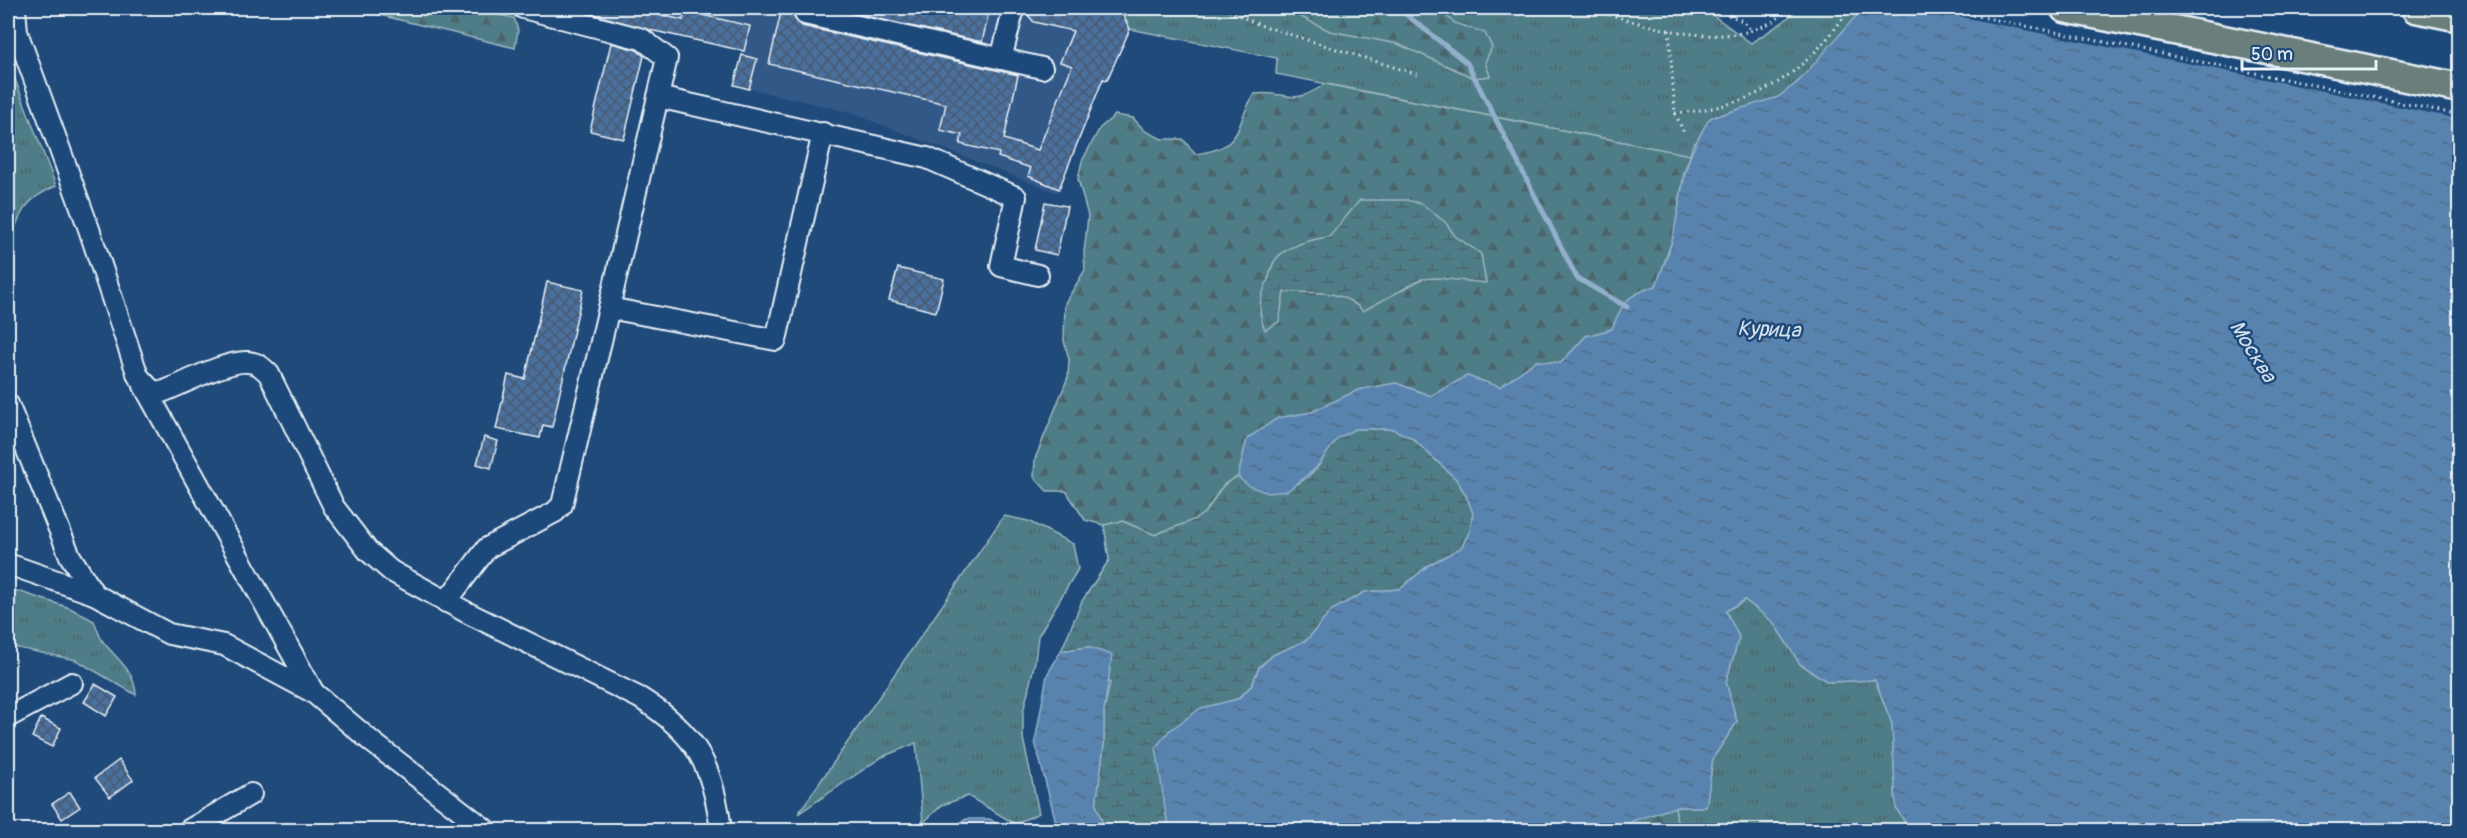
<svg xmlns="http://www.w3.org/2000/svg" width="2467" height="838" font-family="Pangolin,sans-serif">
  <style>
    .built { fill: #305887 }
    .grass { fill: url(#grass-tufts); stroke: #9cb7c0; stroke-width: 1.5 }
    .forest { fill: url(#forest-firs); stroke: #9cb7c0; stroke-width: 1.5 }
    .wetland { fill: url(#wetland-marsh); stroke: #9cb7c0; stroke-width: 1.5 }
    .water { fill: url(#water-ripples); stroke: #92afcc; stroke-width: 1.5 }
    .pier { fill: #1f4a7a }
    .lines { fill: none; stroke-linecap: round; stroke-linejoin: round }
    .stream { stroke: #92afcc; stroke-width: 5 }
    .building { fill: url(#building-cross-hatch); stroke: #e8f1f8; stroke-width: 1.5 }
    .minor-casing { stroke: #e8f1f8; stroke-width: 24 }
    .highway-casing { stroke: #e8f1f8; stroke-width: 33 }
    .path { stroke: #e8f1f8; stroke-width: 3; stroke-dasharray: 1.5 4.5; stroke-linecap: butt }
    .minor { stroke: #1f4a7a; stroke-width: 20 }
    .highway { stroke: #6b7f7c; stroke-width: 28 }
    .labels { text-anchor: middle; stroke-width: 5; stroke-linejoin: round; paint-order: stroke }
    .water-label { font-size: 21px; font-style: italic; fill: #d3e0ed; stroke: #1f4a7a }
  </style>
  <defs>
    <pattern id="grass-tufts" width="24" height="20" patternUnits="userSpaceOnUse" patternTransform="scale(1.5)"><rect width="24" height="20" fill="#507d87"/><path d="M3 7l-1-3M5 7V3M7 7l1-3M15 17l-1-3M17 17v-4M19 17l1-3" fill="none" stroke="#4c656c"/></pattern>
    <pattern id="forest-firs" width="22" height="20" patternUnits="userSpaceOnUse" patternTransform="scale(1.5)"><rect width="22" height="20" fill="#507d87"/><path d="M5 1l3.5 6h-7zM16 11l3.5 6h-7z" fill="#4c656c"/></pattern>
    <pattern id="wetland-marsh" width="20" height="14" patternUnits="userSpaceOnUse" patternTransform="scale(1.5)"><rect width="20" height="14" fill="#507d87"/><path d="M1 5h8M5 5V1M11 12h8M15 12V8" fill="none" stroke="#4c656c"/></pattern>
    <pattern id="water-ripples" width="26" height="14" patternUnits="userSpaceOnUse" patternTransform="scale(1.5)"><rect width="26" height="14" fill="#5983ae"/><path d="M2 4q2-2 4 0t4 0M15 11q2-2 4 0t4 0" fill="none" stroke="#516b86"/></pattern>
    <pattern id="building-cross-hatch" width="8" height="8" patternUnits="userSpaceOnUse" patternTransform="scale(1.5)"><rect width="8" height="8" fill="#4a6f9e"/><path d="M0 0l8 8M0 8l8-8" fill="none" stroke="#485a70"/></pattern>
  </defs>
  <rect width="100%" height="100%" fill="#1f4a7a"/>
  <filter id="ink" filterUnits="userSpaceOnUse"><feTurbulence type="fractalNoise" baseFrequency=".0167" numOctaves="2"/><feDisplacementMap in="SourceGraphic" scale="12" xChannelSelector="R" yChannelSelector="G"/><feConvolveMatrix kernelMatrix="1 2 1 2 8 2 1 2 1" color-interpolation-filters="sRGB"/></filter>
  <g filter="url(#ink)">
    <polygon class="built" points="574,8 1119,8 1130,29 1107,80 1103,79 1057,193 849,112 734,85 744,51 580,14 573,12"/>
    <g class="grass">
      <path d="M1119,8H1703L1751,43L1783,22L1799,8H1863C1847,31 1801,84 1777,98C1749,113 1721,128 1693,144L1690,155L1276,74L1277,58L1130,29Z"/>
      <path d="M8,61L56,186C22,200 19,216 8,248Z"/>
      <polygon points="1004,516 1028,521 1073,544 1078,569 1038,636 1035,661 1023,713 1023,738 1039,813 1015,824 968,796 942,805 923,823 916,743 882,757 798,814"/>
      <path d="M8,588L70,608L94,621C97,628 99,637 104,643C118,660 135,671 136,695L76,660L8,646Z"/>
      <polygon points="1745,600 1773,622 1800,664 1828,682 1875,680 1892,724 1896,808 1910,830 1678,830 1675,807 1706,807 1713,758 1737,722 1726,682 1739,637 1726,611"/>
    </g>
    <g class="forest">
      <polygon points="351,8 485,8 490,13 514,18 518,30 515,48"/>
      <polygon points="1268,8 1436,8 1455,23 1485,33 1492,47 1485,62 1490,76 1474,78 1398,44 1330,31 1297,15"/>
      <path d="M1325,84L1690,155L1684,173L1674,235L1656,286C1627,295 1623,302 1612,329L1586,336L1561,363L1536,361L1500,387L1467,376L1431,396L1396,383L1358,390L1312,412L1278,418L1247,439L1238,477C1215,485 1218,501 1203,514C1189,525 1171,527 1155,535L1122,521L1104,525L1085,520L1066,491H1047L1034,477L1035,459L1068,377L1069,359L1064,341L1065,303L1085,270L1084,253L1088,216L1078,179L1082,161L1100,128L1115,115L1133,118L1145,131L1162,139H1183L1195,154C1246,147 1233,128 1254,94C1289,90 1290,108 1325,84Z"/>
      <polygon points="1675,807 1678,830 1627,830 1632,821"/>
    </g>
    <g class="wetland">
      <path d="M1360,200H1407L1422,204L1446,223L1455,236L1481,254L1486,283L1437,278L1422,279L1363,311C1341,288 1314,293 1284,292L1279,322L1265,330C1257,310 1259,299 1268,280C1270,274 1271,267 1274,262C1283,246 1313,239 1329,237Z"/>
      <path d="M1355,429H1393L1412,438L1456,479L1466,495L1473,513L1470,531L1461,548L1429,565L1400,589L1365,592L1332,610L1307,640L1273,655L1259,667L1252,685L1237,699L1220,704L1166,815L1171,830H1105L1096,805L1104,745V711L1110,683L1088,647L1061,651L1082,601L1109,560L1104,525L1122,521L1155,535C1171,527 1189,525 1203,514C1218,501 1215,485 1238,477C1264,499 1292,494 1316,469C1324,460 1328,446 1338,438C1343,434 1349,432 1355,429Z"/>
    </g>
    <g class="water">
      <path d="M1863,8H2459V830H1910L1896,808L1892,724L1875,680L1828,682L1800,664L1773,622L1745,600L1726,611L1739,637L1726,682L1737,722L1713,758L1706,807H1675L1632,821L1627,830H1171L1166,815L1156,747L1169,731L1201,708L1238,699L1252,685L1259,668L1273,655L1307,640L1332,610L1365,592L1400,589L1429,565L1461,548L1470,531L1473,513L1466,495L1456,479L1412,438L1393,429H1355L1338,438L1316,468L1287,491L1268,493L1249,486L1238,477L1247,439L1278,418L1312,412L1358,390L1396,383L1431,396L1467,376L1500,387L1536,361L1561,363L1586,336L1612,329C1623,301 1627,295 1656,286C1662,268 1671,250 1674,232C1684,184 1682,161 1710,118L1778,97L1799,81Z"/>
      <polygon points="1088,647 1112,655 1104,711 1104,745 1096,805 1105,830 1058,830 1035,742 1047,675 1061,651"/>
      <polygon points="966,819 990,819 1005,830 949,830"/>
    </g>
    <polygon class="pier" points="1918,8 2459,8 2459,119"/>
    <g class="lines">
      <polyline class="stream" points="1398,8 1467,63 1577,278 1627,307"/>
    </g>
    <g class="building">
      <polygon points="580,8 631,8 683,20 685,11 750,26 744,51 650,30 579,10"/>
      <polygon points="782,8 795,8 794,17 802,26 1018,75 1004,139 1038,150 1072,66 1060,62 1073,31 1034,22 1025,12 1026,8 1119,8 1130,29 1107,80 1103,79 1059,189 1028,176 1031,168 998,157 999,153 960,144 962,135 940,130 946,104 769,64"/>
      <polygon points="830,8 990,8 982,42"/>
      <polygon points="611,43 637,50 644,56 624,139 590,131"/>
      <polygon points="742,55 757,59 749,89 734,85"/>
      <polygon points="1045,202 1067,206 1057,255 1035,250"/>
      <polygon points="898,268 944,279 936,312 889,300"/>
      <polygon points="547,282 583,290 552,427 543,425 540,438 496,429 508,375 525,379"/>
      <polygon points="484,437 498,441 491,468 477,464"/>
      <polygon points="95,684 117,697 106,716 84,702"/>
      <polygon points="41,718 61,728 52,747 32,737"/>
      <polygon points="119,760 133,780 110,797 95,778"/>
      <polygon points="70,792 80,807 62,819 52,804"/>
    </g>
    <g class="lines">
      <defs>
        <g id="minor">
          <path d="M15,8L17,32L89,229L138,376L151,390L162,392C183,384 227,360 248,362C258,363 262,367 269,374L334,507L368,551L391,571L466,612L640,698C696,733 713,765 721,830"/>
          <polyline points="523,8 642,39 667,58 609,308"/>
          <polyline points="807,8 805,14 1042,68"/>
          <polyline points="1001,59 1014,8"/>
          <polyline points="658,97 927,158 1016,197 1001,266 1038,275"/>
          <polyline points="144,386 314,693"/>
          <polyline points="8,404 70,556 94,594"/>
          <polyline points="8,564 94,594 169,634 224,645 314,693 372,742 486,830"/>
          <polyline points="446,602 487,548 555,512 562,505 609,308 776,340 823,133"/>
          <polyline points="8,717 72,683"/>
          <polyline points="189,830 251,794"/>
        </g>
        <g id="highway">
          <polyline points="2065,8 2460,88"/>
          <polyline points="2416,8 2460,17"/>
        </g>
      </defs>
      <use href="#minor" class="minor-casing"/>
      <use href="#highway" class="highway-casing"/>
      <g class="path">
        <polyline points="1223,8 1260,25 1419,75"/>
        <path d="M1586,8C1649,25 1736,60 1790,8"/>
        <polyline points="1712,8 1743,21 1752,32"/>
        <polyline points="1938,8 2460,115"/>
        <polyline points="1669,30 1675,113 1685,135"/>
        <path d="M1675,113C1756,107 1805,75 1850,8"/>
      </g>
      <use href="#minor" class="minor"/>
      <use href="#highway" class="highway"/>
    </g>
  </g>
  <g class="labels">
    <g class="water-label">
      <text transform="translate(1769 329) rotate(2)" y="7">Курица</text>
      <text transform="translate(2253 351) rotate(58)" y="7">Москва</text>
    </g>
  </g>
  <rect width="2467" height="838" fill="none" stroke="#1f4a7a" stroke-width="30"/>
  <rect x="15" y="15" width="2437" height="808" fill="none" stroke="#e8f1f8" stroke-width="2" filter="url(#ink)"/>
  <path d="M2242 60v9h134v-9" fill="none" stroke="#e8f1f8" stroke-width="3"/>
  <text x="2251" y="60" font-size="18" fill="#e8f1f8" stroke="#1f4a7a" stroke-width="4.5" paint-order="stroke">50 m</text>
</svg>
